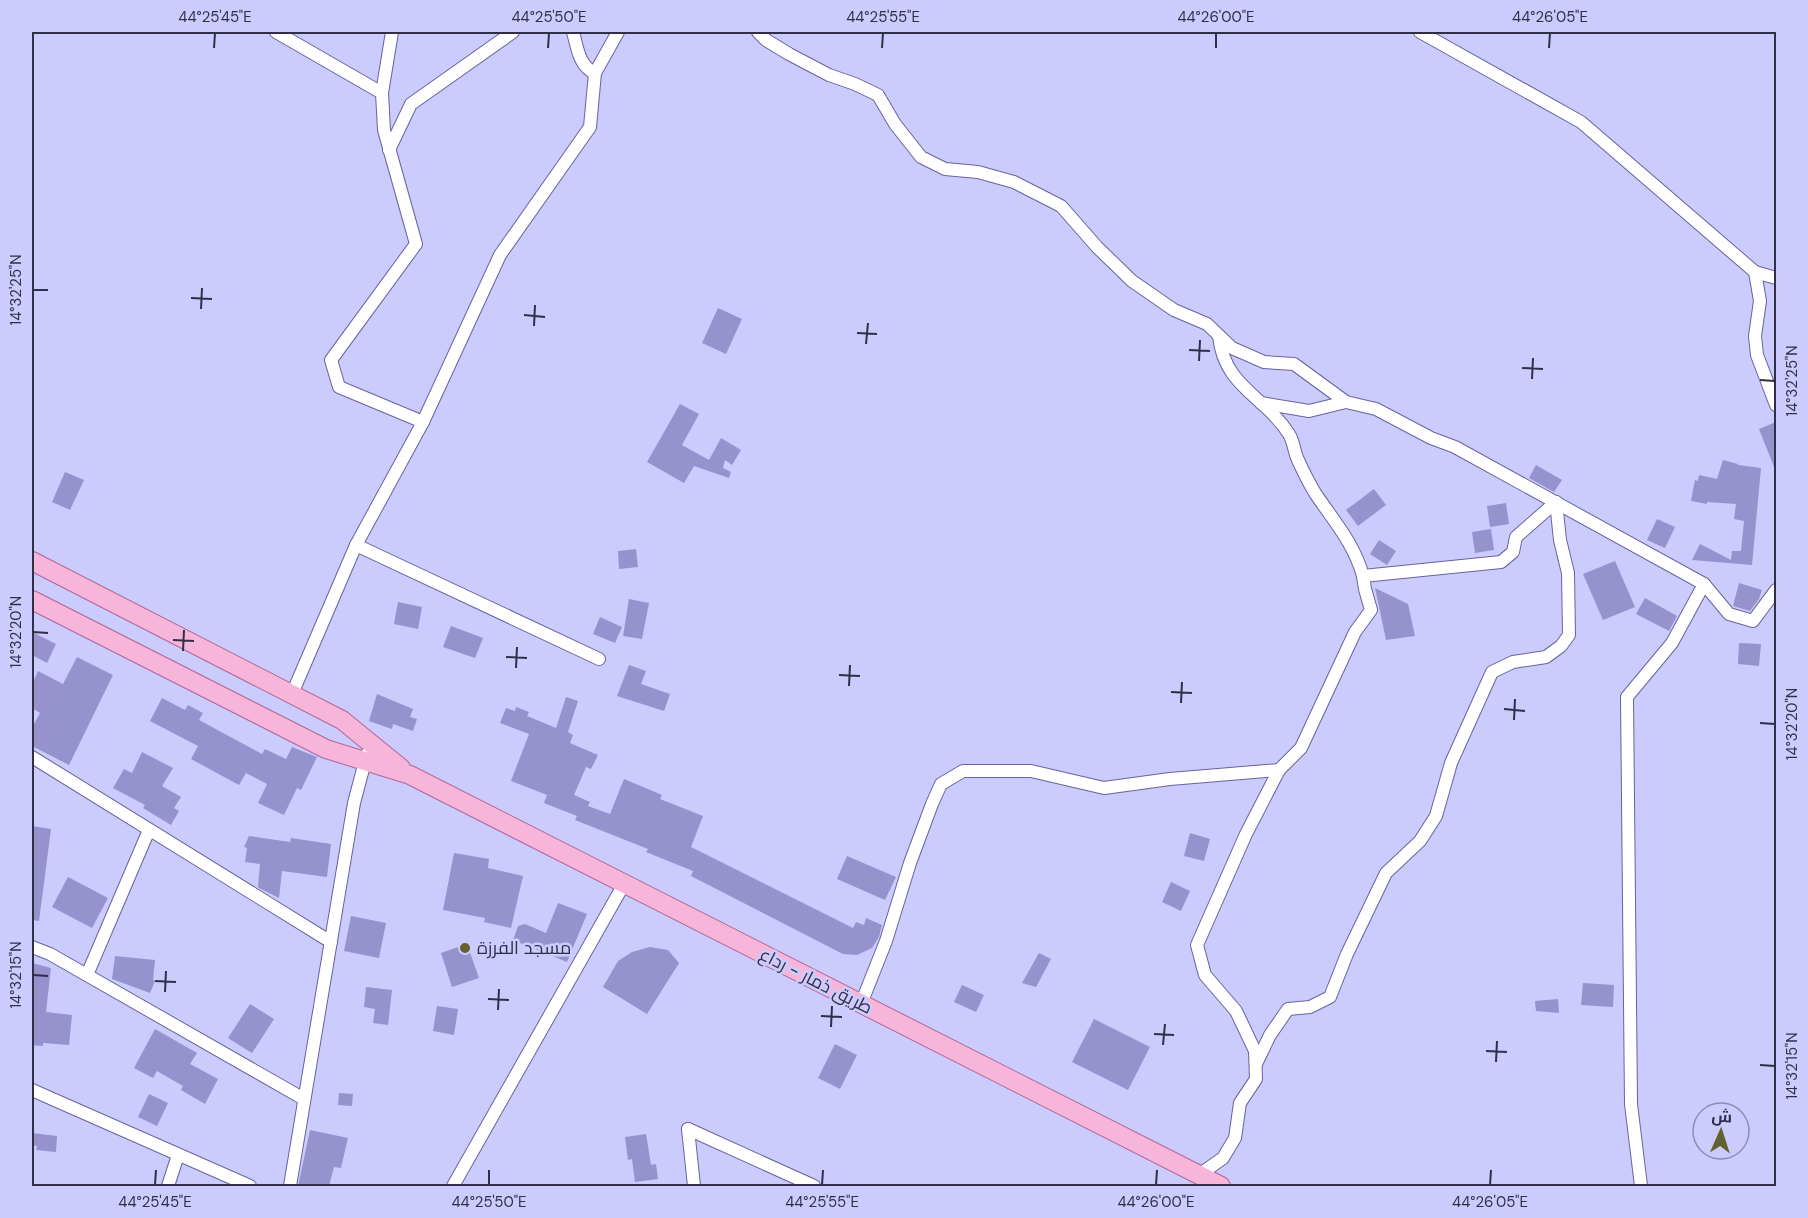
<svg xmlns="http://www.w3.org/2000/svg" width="1808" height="1218" font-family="'DM Sans',Cairo,sans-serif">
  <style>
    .building { fill: #9592cd }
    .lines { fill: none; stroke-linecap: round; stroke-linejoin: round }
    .minor-casing { stroke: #67639c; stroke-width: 14 }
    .primary-casing { stroke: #ae6697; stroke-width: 20 }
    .minor { stroke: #fff; stroke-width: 12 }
    .primary { stroke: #f7b5da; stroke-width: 18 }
    .ticks { fill: none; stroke: #312f48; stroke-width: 2 }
    .poi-dot { fill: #63612e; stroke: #cccbfd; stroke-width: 2 }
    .labels { text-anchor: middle; stroke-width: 5; stroke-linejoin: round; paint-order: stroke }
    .poi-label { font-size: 18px; fill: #312f48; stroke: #cccbfd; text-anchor: start }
    .street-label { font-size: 18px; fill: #312f48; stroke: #cccbfd }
    .neatline { fill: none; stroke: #312f48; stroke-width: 2 }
    .ticks-label { font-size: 15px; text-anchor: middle; fill: #312f48 }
  </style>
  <rect width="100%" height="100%" fill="#cccbfd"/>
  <g class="building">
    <polygon points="718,308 742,319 726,354 702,343"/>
    <polygon points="680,404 699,414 682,445 709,460 721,438 741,450 732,465 725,460 723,468 731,472 729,478 694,466 684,483 647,462"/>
    <polygon points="1776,422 1776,472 1759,429"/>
    <polygon points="1723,460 1738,464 1738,465 1761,468 1752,565 1692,560 1700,544 1731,560 1732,551 1741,551 1744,521 1734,519 1736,504 1707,502 1707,504 1691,501 1695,480 1698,481 1699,475 1717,479"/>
    <polygon points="1536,465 1562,480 1554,492 1529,478"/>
    <polygon points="65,472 84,480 70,510 52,502"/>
    <polygon points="1374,489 1386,505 1358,526 1346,510"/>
    <polygon points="1506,503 1509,524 1490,527 1487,506"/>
    <polygon points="1657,519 1675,527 1665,548 1647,540"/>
    <polygon points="1491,529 1494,550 1475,553 1472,532"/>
    <polygon points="1379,540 1396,551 1387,565 1370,554"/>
    <polygon points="636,549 638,567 619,569 618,551"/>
    <polygon points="1615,561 1635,607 1603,620 1583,574"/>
    <polygon points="1739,583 1762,590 1759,599 1750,611 1733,606"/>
    <polygon points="1375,588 1408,604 1415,636 1386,640"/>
    <polygon points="1645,598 1677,616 1669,631 1636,614"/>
    <polygon points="629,599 649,603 642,639 623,636"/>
    <polygon points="398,602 422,607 418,629 394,624"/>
    <polygon points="600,617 622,627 615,643 593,634"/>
    <polygon points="451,626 483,638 475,658 443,647"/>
    <polygon points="32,632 56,644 47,663 32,655"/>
    <polygon points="1739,643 1761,644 1759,666 1738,664"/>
    <polygon points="77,657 113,675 69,765 32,746 32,728 40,713 32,708 32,684 38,671 63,684"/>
    <polygon points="629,665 646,671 641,684 670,694 664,711 617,696"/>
    <polygon points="377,694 413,709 410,717 417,719 413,731 393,724 392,729 369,721"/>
    <polygon points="566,697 578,701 568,732 573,735 570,743 598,755 591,769 586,767 574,795 590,802 588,806 610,814 624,779 662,795 660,799 703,816 691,847 853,928 856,922 864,925 866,918 882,925 879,937 872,948 857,955 843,954 691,876 693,871 646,852 648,849 575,820 577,816 544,803 547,795 511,781 529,734 500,723 506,708 515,711 516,707 529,712 527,716 556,728"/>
    <polygon points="162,698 185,710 188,705 203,713 199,720 262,754 265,749 286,759 292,747 317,757 301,790 297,788 284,815 258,803 267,784 246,773 239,785 191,759 198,746 150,721"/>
    <polygon points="142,752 173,768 162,786 181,797 174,808 179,811 171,825 143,808 145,805 113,788 124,769 132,773"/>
    <polygon points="32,826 51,829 39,921 32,920"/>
    <polygon points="1190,833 1210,839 1204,861 1184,856"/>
    <polygon points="249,836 290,842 291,838 331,844 327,877 282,871 279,898 259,888 258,887 260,864 245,862 247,848 244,847"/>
    <polygon points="454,853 489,859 488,868 523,876 511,928 484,922 485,918 443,910"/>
    <polygon points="847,856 896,877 885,900 837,879"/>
    <polygon points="68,877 108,898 92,928 52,907"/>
    <polygon points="1171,882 1190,891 1181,911 1162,902"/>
    <polygon points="558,903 587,914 567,962 513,940 518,926 525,924 546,933"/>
    <polygon points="351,916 386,923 379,958 344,951"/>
    <polygon points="467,944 479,978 452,987 441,953"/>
    <polygon points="650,947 668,950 679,963 647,1014 603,987 618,961 632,952"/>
    <polygon points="1039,953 1051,959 1036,987 1022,983"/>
    <polygon points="115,956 155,960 153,980 155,981 150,993 112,979"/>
    <polygon points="32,963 51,968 46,1012 72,1015 69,1045 43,1043 43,1046 32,1045"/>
    <polygon points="1583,983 1614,985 1613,1007 1581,1005"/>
    <polygon points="962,985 984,995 976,1012 954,1002"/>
    <polygon points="366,987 392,990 388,1025 373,1023 375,1009 364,1007"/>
    <polygon points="1558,999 1559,1013 1536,1011 1535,1001"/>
    <polygon points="250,1004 274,1019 252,1053 228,1038"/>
    <polygon points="437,1006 458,1009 454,1035 433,1031"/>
    <polygon points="1094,1019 1150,1047 1128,1090 1072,1062"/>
    <polygon points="155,1029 197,1053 190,1064 218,1079 205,1104 181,1090 183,1086 157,1071 153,1078 134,1068"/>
    <polygon points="835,1044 857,1055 840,1089 818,1078"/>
    <polygon points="339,1093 353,1094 352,1106 338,1105"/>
    <polygon points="149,1094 168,1103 157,1126 138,1117"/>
    <polygon points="310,1130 348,1138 341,1168 334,1167 329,1186 298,1186"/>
    <polygon points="32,1133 57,1136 56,1152 36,1150 37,1146 32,1145"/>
    <polygon points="646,1134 651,1165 656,1164 658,1179 635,1182 632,1159 628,1160 625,1137"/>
  </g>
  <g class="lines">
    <defs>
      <g id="minor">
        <polyline points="276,32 382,93"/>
        <polyline points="392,32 382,93 384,130 416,244 331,360 339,387 423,422"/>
        <path d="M573,32C577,46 579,67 595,73"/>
        <polyline points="758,32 766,40 789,54 829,75 855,84 878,95 895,124 921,157 945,169 978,172 1014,182 1061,206 1097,247 1132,281 1174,310 1207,324 1232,348 1264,362 1294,364 1346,402 1376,409 1431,438 1455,447 1704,584 1729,614 1753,621 1776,590"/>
        <polyline points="1420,32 1581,122 1755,272 1776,278"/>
        <polyline points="389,150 411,104 513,32"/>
        <polyline points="1755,272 1760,301 1755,336 1757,355 1776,405"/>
        <path d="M1219,336C1224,387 1265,396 1289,434C1294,442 1294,452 1298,460C1303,471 1309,483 1315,493C1333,520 1354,543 1363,576"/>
        <polyline points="1261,403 1309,411 1346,402"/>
        <polyline points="356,545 599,659"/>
        <polyline points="292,694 356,545 423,422 500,255 590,127 595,73 618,32"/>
        <polyline points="32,757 331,942"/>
        <polyline points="32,947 50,954 304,1099"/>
        <polyline points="87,975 149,830"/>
        <polyline points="861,1004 886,941 910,863 932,804 941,784 963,771 1031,771 1104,788 1170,779 1279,770 1301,748 1355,632 1371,610 1365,589 1363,576 1501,562 1513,552 1516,537 1556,502"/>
        <polyline points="1256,1064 1270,1035 1288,1009 1310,1007 1330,997 1347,954 1386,873 1420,841 1436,816 1451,763 1492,672 1513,662 1546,657 1561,646 1569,635 1568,573 1560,540 1556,502"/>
        <polyline points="32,1090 250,1186"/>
        <polyline points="688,1129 814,1186"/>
        <polyline points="688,1129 694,1186"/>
        <polyline points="1199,1175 1223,1158 1235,1138 1240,1103 1256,1079 1255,1051 1236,1011 1205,975 1197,945 1246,834 1279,770"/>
        <polyline points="168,1186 178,1155"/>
        <polyline points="290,1186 354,803 367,754"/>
        <polyline points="453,1186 624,884"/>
        <polyline points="1641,1186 1631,1104 1627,697 1672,643 1704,584"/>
      </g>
      <g id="primary">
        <polyline points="32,561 342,720 401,768"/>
        <polyline points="32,600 326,749 410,775 1221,1186"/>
      </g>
    </defs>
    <use href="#minor" class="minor-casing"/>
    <use href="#primary" class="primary-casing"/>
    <use href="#minor" class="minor"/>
    <use href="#primary" class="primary"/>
  </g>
  <path class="ticks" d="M214,48L215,33M548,48L549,33M882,48L883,33M1216,48V33M1549,48L1550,33M33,290H48M191,298L212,299M201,309L202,288M524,315L545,317M534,326L535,305M857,333L877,334M866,344L868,323M1189,350L1210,351M1199,361L1200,340M1522,368L1543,369M1532,379L1533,358M1760,380L1775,381M33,632L48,633M173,640L194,641M183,651L184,630M506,657L527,658M516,668L517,647M839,675L860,676M849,686L850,665M1171,692L1192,693M1181,703L1182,682M1504,709L1525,711M1514,720L1515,699M1760,723L1775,724M33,975L48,976M155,981L176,982M165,992L166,971M488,999L509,1000M498,1010L499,989M821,1016L842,1017M831,1027L832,1006M1154,1034L1174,1035M1163,1045L1165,1024M1486,1051L1507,1052M1496,1062L1497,1041M1760,1065L1775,1066M155,1185L156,1170M489,1185V1170M822,1185L823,1170M1156,1185L1157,1170M1490,1185L1491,1170"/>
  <circle class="poi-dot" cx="465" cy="948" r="6"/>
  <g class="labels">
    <g class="poi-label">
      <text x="477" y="954">مسجد الفرزة</text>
    </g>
    <g class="street-label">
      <text transform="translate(816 981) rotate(27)" y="6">طريق ذمار - رداع</text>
    </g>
  </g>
  <rect width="1808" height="1218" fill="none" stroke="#cccbfd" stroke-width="66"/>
  <g transform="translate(1721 1131) rotate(3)"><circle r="28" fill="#cccbfd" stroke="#8e8db5" stroke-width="1.5"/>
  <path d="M0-4.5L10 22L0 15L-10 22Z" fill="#63612e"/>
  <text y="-9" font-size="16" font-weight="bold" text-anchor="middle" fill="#312f48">ش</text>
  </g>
  <rect x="33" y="33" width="1742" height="1152" class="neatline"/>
  <g class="ticks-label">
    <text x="215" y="22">44°25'45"E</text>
    <text x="549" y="22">44°25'50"E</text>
    <text x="883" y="22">44°25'55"E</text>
    <text x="1216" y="22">44°26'00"E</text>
    <text x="1550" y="22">44°26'05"E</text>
    <text transform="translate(16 290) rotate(-90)" y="5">14°32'25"N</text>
    <text transform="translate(1792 381) rotate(-90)" y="5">14°32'25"N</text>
    <text transform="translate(16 632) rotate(-90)" y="5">14°32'20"N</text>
    <text transform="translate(1792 724) rotate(-90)" y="5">14°32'20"N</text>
    <text transform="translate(16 975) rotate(-90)" y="5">14°32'15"N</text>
    <text transform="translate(1792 1066) rotate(-90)" y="5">14°32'15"N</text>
    <text x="155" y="1207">44°25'45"E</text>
    <text x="489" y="1207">44°25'50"E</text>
    <text x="822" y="1207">44°25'55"E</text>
    <text x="1156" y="1207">44°26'00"E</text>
    <text x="1490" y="1207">44°26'05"E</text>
  </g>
</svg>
